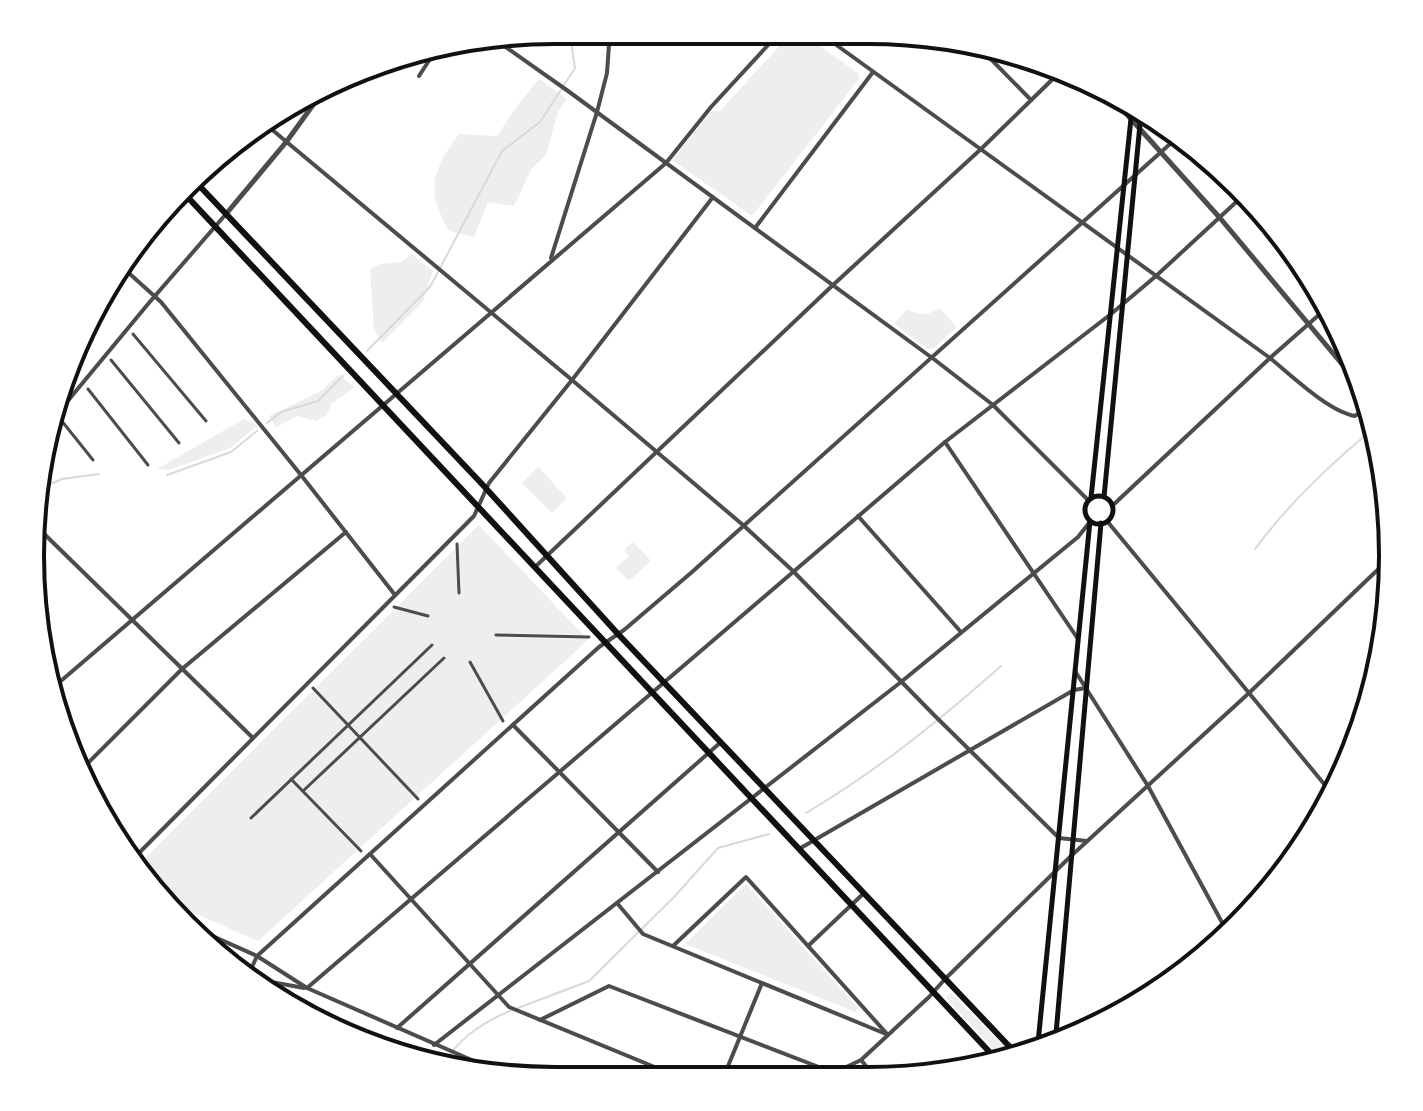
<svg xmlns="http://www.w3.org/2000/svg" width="1423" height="1111" font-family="Manrope,sans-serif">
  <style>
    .green { fill: #eee }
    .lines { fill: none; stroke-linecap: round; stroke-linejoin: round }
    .stream { stroke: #d9d9d9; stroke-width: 2 }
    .pedestrian { stroke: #4c4c4c; stroke-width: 3 }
    .minor { stroke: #4c4c4c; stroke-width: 4 }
    .tertiary { stroke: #4c4c4c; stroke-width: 5 }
    .secondary { stroke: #111; stroke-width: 5 }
    .primary { stroke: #111; stroke-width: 6 }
    .rim { fill: none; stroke: #111; stroke-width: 4 }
  </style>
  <rect width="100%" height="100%" fill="#fff"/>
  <g class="green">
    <polygon points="793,31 799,31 858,73 859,79 752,216 672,160 712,111 720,111"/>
    <path d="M539,79L567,99L558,112L546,155L532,168L514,206L488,202L474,237L449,231C425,189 432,172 459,134L497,136L517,106Z"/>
    <polygon points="412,254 433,271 423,302 382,343 374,329 370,269 380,264 401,262"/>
    <path d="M939,308L957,327L934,348L928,349L894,324L907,309C918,315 928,316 939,308Z"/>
    <polygon points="338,375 355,387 331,404 327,415 316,421 297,416 276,427 269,416 321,391"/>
    <polygon points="244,419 254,423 257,426 230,448 169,470 157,469"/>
    <polygon points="538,467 567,498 552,513 522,483"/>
    <polygon points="479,525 588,640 258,941 162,899 137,866"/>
    <polygon points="633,542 651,561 629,581 616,568 629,556 624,550"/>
    <polygon points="746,884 858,1008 855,1012 685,944"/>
    <polygon points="951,993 1013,1055 1004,1060 946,998"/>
  </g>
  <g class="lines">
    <g class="stream">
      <polyline points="367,351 430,287 502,151 540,122 575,68 569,30"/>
      <polyline points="267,423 281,412 318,401 343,376"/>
      <polyline points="167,475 231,452 257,431"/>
      <polyline points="39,489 62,479 99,474"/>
      <path d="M1255,549C1290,502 1330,465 1375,427"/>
      <path d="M806,813C877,771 940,720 1001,666"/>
      <polyline points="518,1008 589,981 674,897 718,848 769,834"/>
      <path d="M448,1058C462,1035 488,1020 512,1010"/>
    </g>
    <g class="pedestrian">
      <polyline points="133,334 206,421"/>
      <polyline points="111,360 179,443"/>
      <polyline points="88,389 148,465"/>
      <polyline points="61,420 93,460"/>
      <polyline points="457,544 459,593"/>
      <polyline points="394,607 428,616"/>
      <polyline points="496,635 589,637"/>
      <polyline points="470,662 503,721"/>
      <polyline points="313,688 418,799"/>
      <polyline points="291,779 361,851"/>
      <polyline points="303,791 444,658"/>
      <polyline points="251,818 432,645"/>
    </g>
    <g class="minor">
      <path d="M817,31L1270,358C1292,376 1328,411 1355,416L1369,405"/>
      <polyline points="493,38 568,91 935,360 993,405 1088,500"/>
      <polyline points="831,41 844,31"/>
      <polyline points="979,47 1031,100"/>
      <polyline points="419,76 439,45"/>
      <polyline points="264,123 572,380 743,525 793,571 935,716 1059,838 1087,841"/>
      <polyline points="755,228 873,72"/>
      <polyline points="551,258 597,112 607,73 610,30"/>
      <polyline points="121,266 161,302 301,475 395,595"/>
      <polyline points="47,426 148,304 226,214"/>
      <polyline points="945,442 1078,639"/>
      <polyline points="1112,506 1270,358 1329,306"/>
      <polyline points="858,516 961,632"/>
      <polyline points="1107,521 1334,796"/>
      <polyline points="34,524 253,738"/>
      <polyline points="535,567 833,285 981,149 1061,71"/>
      <polyline points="1075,671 1148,786 1225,928 1230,934"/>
      <polyline points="48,692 666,163 711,107 781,31"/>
      <polyline points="514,726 658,872"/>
      <polyline points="81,770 182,669 346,532"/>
      <polyline points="799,849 1074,690 1086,688"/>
      <polyline points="370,854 509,1007 674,1075"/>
      <polyline points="132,860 474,516 489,483 572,380 713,197"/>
      <polyline points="617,903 643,934 886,1034"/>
      <polyline points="179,921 257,956 307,988 499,1072"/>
      <polyline points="673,946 746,877 888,1035"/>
      <polyline points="808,946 864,893"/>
      <polyline points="245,977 304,988"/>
      <polyline points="247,978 257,956 599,647 624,630 692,572 1180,135"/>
      <polyline points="307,988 945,442 1111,314 1156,276 1246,193"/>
      <polyline points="540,1020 609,986 824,1069 842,1069 861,1060 929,997 945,979 1071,856 1249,693 1391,557"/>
      <polyline points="397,1028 721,742"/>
      <polyline points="434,1045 901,682 1078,537 1089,523"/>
      <polyline points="861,1060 877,1079"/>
      <polyline points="724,1076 762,983"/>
    </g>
    <g class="tertiary">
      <polyline points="1113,99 1220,218 1367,394"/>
      <polyline points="226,214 287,141 326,87"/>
    </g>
    <g class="secondary">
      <circle cx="1099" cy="510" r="14"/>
      <polyline points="1104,497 1141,114"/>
      <polyline points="1091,498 1132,109"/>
      <polyline points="1055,1045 1101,523"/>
      <polyline points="1037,1053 1090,521"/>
    </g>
    <g class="primary">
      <polyline points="192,178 482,484 618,634 1008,1045 1017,1053 1023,1056"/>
      <polyline points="180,189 998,1061"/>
      <polyline points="1125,1013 1272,889"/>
      <polyline points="1054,1034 1065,1040"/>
    </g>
  </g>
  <path d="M0 0H1423V1111H0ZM555 44H868A511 511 0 0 1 1379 555V556A511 511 0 0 1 868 1067H555A511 511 0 0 1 44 556V555A511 511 0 0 1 555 44Z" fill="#fff" fill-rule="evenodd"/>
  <path class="rim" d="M555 44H868A511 511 0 0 1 1379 555V556A511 511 0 0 1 868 1067H555A511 511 0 0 1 44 556V555A511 511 0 0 1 555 44Z"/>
</svg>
